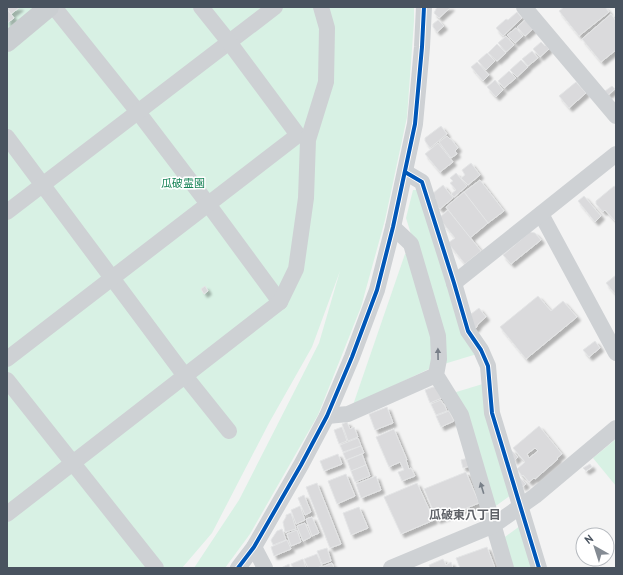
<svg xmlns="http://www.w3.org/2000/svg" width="623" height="575" font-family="'PT Sans','Noto Sans JP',sans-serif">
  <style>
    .green { fill: #d8f1e4 }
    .building { fill: #dadadc; stroke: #e4e5e6; fill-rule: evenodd; filter: url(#shadow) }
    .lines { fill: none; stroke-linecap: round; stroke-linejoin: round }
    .minor { stroke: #ced1d4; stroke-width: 16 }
    .major { stroke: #caced1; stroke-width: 20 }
    .cycleway-casing { stroke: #fff; stroke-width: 6 }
    .cycleway { stroke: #0057b8; stroke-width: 4 }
    .oneway { fill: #787f88 }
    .labels { text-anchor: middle; stroke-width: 3; stroke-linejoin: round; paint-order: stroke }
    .park-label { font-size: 11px; fill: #188357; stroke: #fff }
    .neighbourhood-label { font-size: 12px; font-weight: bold; fill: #5e6167; stroke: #fff }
  </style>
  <defs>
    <filter id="shadow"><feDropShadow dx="3.5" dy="3.5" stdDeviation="1" flood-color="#0004"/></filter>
  </defs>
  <rect width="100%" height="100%" fill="#f3f3f3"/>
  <g class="green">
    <polygon points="7,7 414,7 414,21 407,117 385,220 361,307 318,415 250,534 225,568 194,568 239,500 319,343 340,271 312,347 269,423 212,533 182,568 7,568"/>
    <polygon points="413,190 420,190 477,354 444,364 444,340 406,218"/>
    <polygon points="409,253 433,340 433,367 353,405 405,254"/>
    <polygon points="486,383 511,495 493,508 453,393"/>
    <polygon points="616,439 616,486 593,458"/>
    <polygon points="520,526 532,568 511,568 502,539"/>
  </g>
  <g class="building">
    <polygon points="7,7 20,7 11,14 7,9"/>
    <polygon points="437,7 451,7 439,18 434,13"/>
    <polygon points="564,7 605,7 609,12 579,36 559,11"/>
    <polygon points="7,9 14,18 7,23"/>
    <polygon points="517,12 522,18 503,36 496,28 506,19 508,20"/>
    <polygon points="611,14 616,21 616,50 601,62 582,39"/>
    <polygon points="526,19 534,28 525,36 517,27"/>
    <polygon points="438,20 444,26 437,32 433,27 433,24"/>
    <polygon points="516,28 523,36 515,43 507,35"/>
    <polygon points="506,36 514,45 506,52 498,43"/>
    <polygon points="541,42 545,46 546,45 549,49 540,57 533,49"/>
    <polygon points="497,44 506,53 497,61 488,53"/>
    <polygon points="532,51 538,58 528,66 522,59"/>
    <polygon points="487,53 495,61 486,70 478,61"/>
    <polygon points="521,60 528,67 517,77 510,70"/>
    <polygon points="477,62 489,75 483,81 471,67"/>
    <polygon points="509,71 516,78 504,88 498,81"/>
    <polygon points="495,80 503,90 496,97 487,87"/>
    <polygon points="576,82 586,93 569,108 559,96"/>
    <polygon points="612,86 615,89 608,95 605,91"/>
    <polygon points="441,126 447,134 430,148 425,141 425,138"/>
    <polygon points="447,136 450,139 451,139 458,148 455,151 457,154 451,158 439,142"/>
    <polygon points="438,143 453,162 440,172 425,154"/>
    <polygon points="471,163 480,175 468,185 461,178 465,175 462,170"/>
    <polygon points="456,173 467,186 454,197 451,194 456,190 450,183 453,181 450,178"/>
    <polygon points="480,180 504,211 488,223 464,192"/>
    <polygon points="443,185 453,198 440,209 435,204 434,200 436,199 432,194"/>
    <polygon points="614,186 616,187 616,222 605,210 603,212 596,204 596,201"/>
    <polygon points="464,192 488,223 470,238 446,207"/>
    <polygon points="584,196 601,216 595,222 578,201"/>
    <polygon points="448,210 481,251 465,264 448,243 455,238 439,218"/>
    <polygon points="530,232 535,233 541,240 511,264 503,255"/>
    <polygon points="616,275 616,295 606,283"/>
    <polygon points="205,286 208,291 204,294 201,289"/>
    <polygon points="538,296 551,311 563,301 577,317 526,359 500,327"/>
    <polygon points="479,308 486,317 478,324 476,328 472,329 471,314"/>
    <polygon points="595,341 600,348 589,357 583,350"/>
    <polygon points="433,387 438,388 442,398 430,403 425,390"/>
    <polygon points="441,400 443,404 444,404 447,411 436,415 431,404"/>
    <polygon points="387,407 393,423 375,430 369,414"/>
    <polygon points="449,411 454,421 441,427 436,416"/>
    <polygon points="347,422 350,429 354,427 358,437 348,441 342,424"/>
    <path d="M539,426L562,454L557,458L558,459L535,479L534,478L529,482L523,475L522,476L517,469L525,462L513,448ZM535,448L538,451L529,458L527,454Z"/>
    <polygon points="342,427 347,441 339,444 334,430"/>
    <polygon points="394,429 407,460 406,460 409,469 411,468 415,476 402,481 398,472 404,470 400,462 389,467 376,437"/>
    <polygon points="358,438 361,446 343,452 340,445"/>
    <polygon points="361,446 364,453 346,460 343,453"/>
    <polygon points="511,450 518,457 514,461"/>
    <polygon points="338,454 342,464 324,471 320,461"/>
    <polygon points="362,454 366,465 351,471 347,460"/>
    <polygon points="468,458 470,466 463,468 461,460"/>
    <polygon points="590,464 592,467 586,471 583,468"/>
    <polygon points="366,465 370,476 355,482 351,471"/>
    <polygon points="466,472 479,503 437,520 424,489"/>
    <polygon points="346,474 355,496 337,504 328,481"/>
    <polygon points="376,476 381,490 361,498 356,484"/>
    <polygon points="519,477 526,484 522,487"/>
    <polygon points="317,483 341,544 330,548 306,487"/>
    <polygon points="417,483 434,520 401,534 384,497"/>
    <polygon points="304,495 311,512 305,515 298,498"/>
    <polygon points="300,506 305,520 296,524 291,510"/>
    <polygon points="359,507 368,528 351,535 343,513"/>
    <polygon points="291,513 296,529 285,532 283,522 286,517 286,515"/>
    <polygon points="312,517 319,533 312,536 306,519"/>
    <polygon points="305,523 311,537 303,541 297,526"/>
    <polygon points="282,529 286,540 273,545 271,540 277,531"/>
    <polygon points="297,530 301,542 291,546 287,534"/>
    <polygon points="287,540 291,549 274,556 271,547"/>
    <polygon points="487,547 495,568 460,568 456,558"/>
    <polygon points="327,548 331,561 322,564 317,551"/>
    <polygon points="317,554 322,566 317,568 308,568 304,559"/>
    <polygon points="303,559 306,568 293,568 291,564"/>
    <polygon points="443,559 446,565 451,562 453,568 430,568 429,565"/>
    <polygon points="332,563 334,568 322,568 322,567"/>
    <polygon points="289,564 290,568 281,568"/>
  </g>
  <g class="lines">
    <g class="minor">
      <polyline points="54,7 138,112 208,204 280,302"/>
      <polyline points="524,7 616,116"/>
      <polyline points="7,137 185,376 229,431"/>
      <polyline points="405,172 422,182 454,283 468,331 481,350 488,366 492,413 539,568"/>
      <polyline points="7,212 275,7"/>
      <polyline points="541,214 616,353"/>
      <polyline points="393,227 411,244 438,336 439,359 436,375 461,415 506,568"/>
      <polyline points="454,283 616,154"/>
      <polyline points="7,359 298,135 229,42 201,7"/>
      <polyline points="7,380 156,568"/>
      <polyline points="327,416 348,414 436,375"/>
      <polyline points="7,514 280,302 296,269 306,198 308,140 326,82 327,28 321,7"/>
      <polyline points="254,547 265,568"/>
      <polyline points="238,568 254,547 301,465 327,416 352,357 377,290 393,227 415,124 422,47 424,7"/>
      <polyline points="391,568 494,525 535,496 616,428"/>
    </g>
    <polyline class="major" points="7,42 49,7"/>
    <defs>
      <g id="cycleway">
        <polyline points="405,172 422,182 454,283 468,331 481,350 488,366 492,413 539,568"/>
        <polyline points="238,568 254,547 301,465 327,416 352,357 377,290 393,227 415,124 422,47 424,7"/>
      </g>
    </defs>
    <use href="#cycleway" class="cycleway-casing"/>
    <use href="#cycleway" class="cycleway"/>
  </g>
  <defs><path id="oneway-solid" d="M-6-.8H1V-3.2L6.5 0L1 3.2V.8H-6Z"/></defs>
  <g class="oneway">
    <use href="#oneway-solid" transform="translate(438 354) rotate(-91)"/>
    <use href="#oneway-solid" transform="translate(482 488) rotate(-107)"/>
  </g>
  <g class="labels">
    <g class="park-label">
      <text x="183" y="187">瓜破霊園</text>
    </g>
    <g class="neighbourhood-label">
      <text x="465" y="519">瓜破東八丁目</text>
    </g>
  </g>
  <rect width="623" height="575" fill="none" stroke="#49535f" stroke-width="16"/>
  <g transform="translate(595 547) rotate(321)"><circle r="19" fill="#ffffff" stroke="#b6babf"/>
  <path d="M0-3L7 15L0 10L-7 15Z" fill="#848b93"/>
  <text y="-6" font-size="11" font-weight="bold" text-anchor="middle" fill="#49535f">N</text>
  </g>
</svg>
